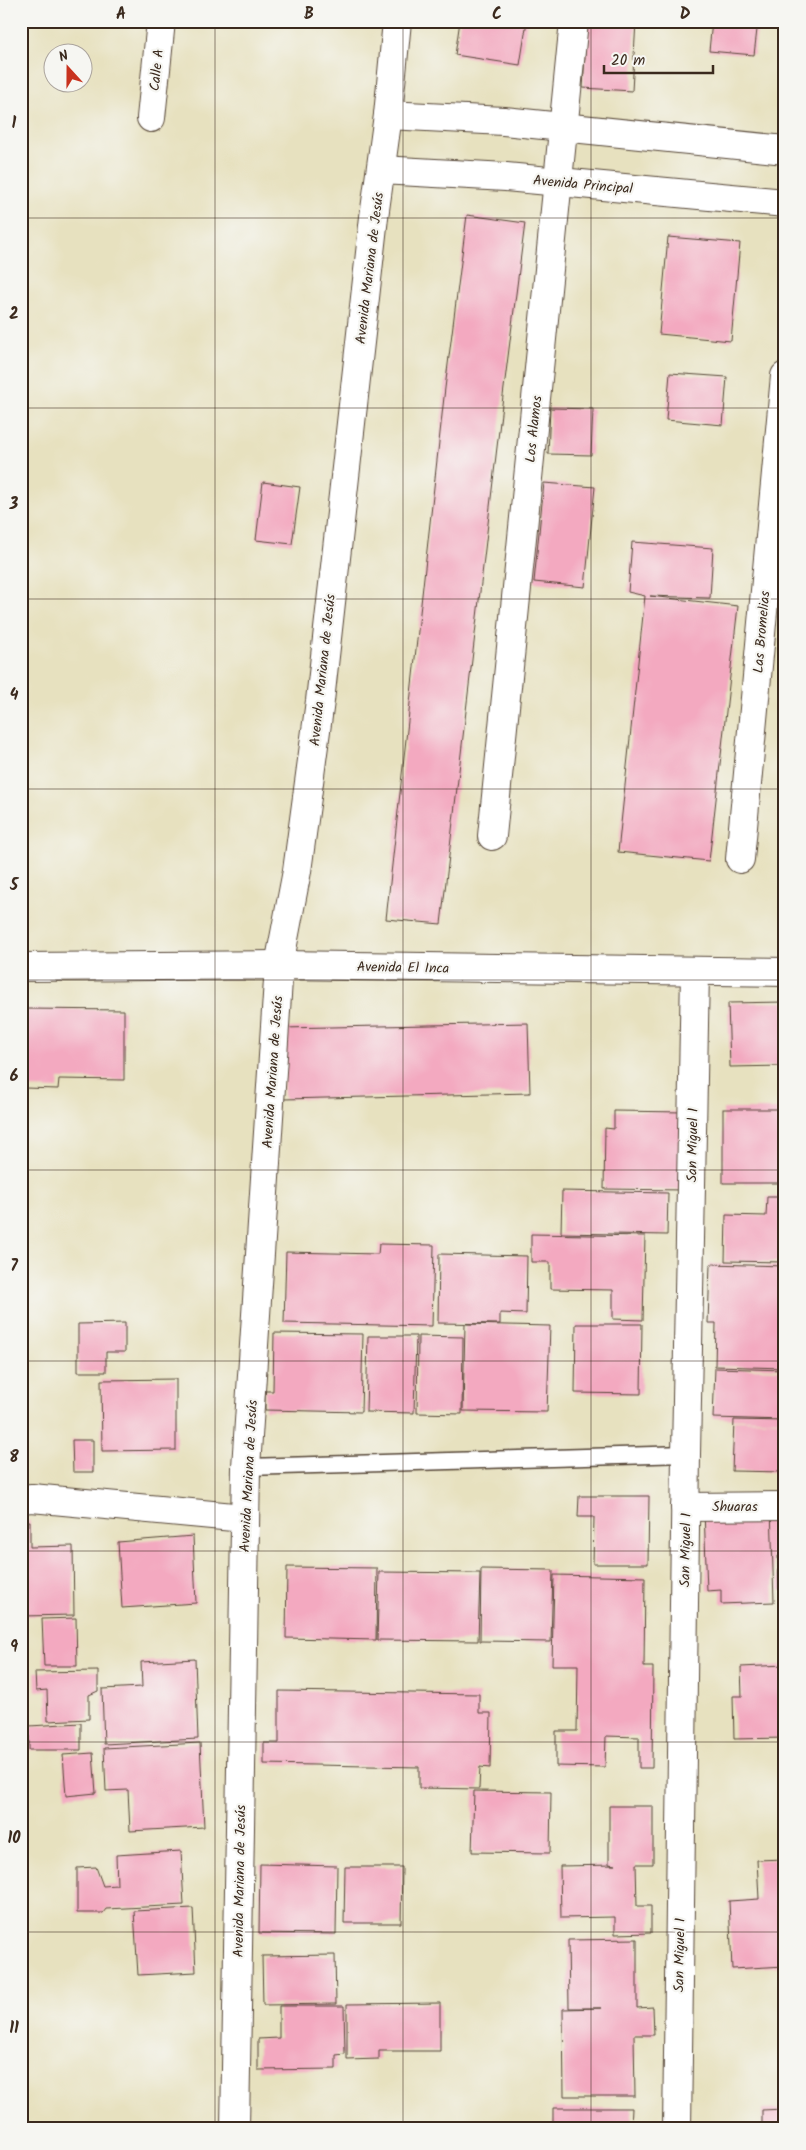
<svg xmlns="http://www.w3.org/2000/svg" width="806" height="2150" font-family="Kalam,sans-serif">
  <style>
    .building { fill: #f3a9c0 }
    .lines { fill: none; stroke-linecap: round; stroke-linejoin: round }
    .lane-casing { stroke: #554536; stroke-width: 19 }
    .street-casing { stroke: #554536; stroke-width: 30 }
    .secondary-casing { stroke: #554536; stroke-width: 30 }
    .lane { stroke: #fff; stroke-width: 16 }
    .street { stroke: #fff; stroke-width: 28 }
    .secondary { stroke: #fff; stroke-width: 28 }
    .grid { fill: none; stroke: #3b2a1e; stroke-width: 1; stroke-opacity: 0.55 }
    .labels { text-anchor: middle; stroke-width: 4.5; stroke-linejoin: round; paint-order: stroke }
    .street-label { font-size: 14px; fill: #3b2a1e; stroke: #f6f6f2 }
    .neatline { fill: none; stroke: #3b2a1e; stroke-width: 2 }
    .grid-label { font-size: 16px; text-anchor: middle; font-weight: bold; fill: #3b2a1e }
  </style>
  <rect width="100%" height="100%" fill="#f6f6f2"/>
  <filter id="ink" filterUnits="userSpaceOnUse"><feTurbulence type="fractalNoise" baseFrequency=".02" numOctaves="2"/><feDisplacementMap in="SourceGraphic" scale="10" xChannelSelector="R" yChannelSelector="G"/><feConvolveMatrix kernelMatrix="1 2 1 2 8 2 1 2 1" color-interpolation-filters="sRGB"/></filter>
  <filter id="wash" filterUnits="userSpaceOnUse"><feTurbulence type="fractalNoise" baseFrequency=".0096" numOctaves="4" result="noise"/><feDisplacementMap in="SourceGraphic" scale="20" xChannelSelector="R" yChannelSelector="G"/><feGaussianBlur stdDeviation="1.12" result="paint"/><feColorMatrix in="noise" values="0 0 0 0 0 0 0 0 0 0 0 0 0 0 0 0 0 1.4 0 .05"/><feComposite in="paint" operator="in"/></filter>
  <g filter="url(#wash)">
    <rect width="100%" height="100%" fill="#e7e1bf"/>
    <g id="blocks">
      <g class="building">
        <polygon points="460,21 527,21 520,65 455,55"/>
        <polygon points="587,21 636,21 632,91 583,88"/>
        <polygon points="712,21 758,21 754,55 709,51"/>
        <polygon points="467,215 525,223 503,396 441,924 386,919 445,388"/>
        <polygon points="668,237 740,243 731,341 659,334"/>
        <polygon points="670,373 727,377 723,425 666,420"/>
        <polygon points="550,408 593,409 591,455 548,454"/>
        <polygon points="263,482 300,487 292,544 256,540"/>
        <polygon points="544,483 595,487 585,587 534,582"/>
        <polygon points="632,542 713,548 710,598 650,596 738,606 709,861 618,852 645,596 628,592"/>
        <polygon points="785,1002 785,1066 730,1067 728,1003"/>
        <polygon points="26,1009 124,1010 124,1080 59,1079 58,1089 25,1088"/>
        <polygon points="528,1023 530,1093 284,1099 282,1028"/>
        <rect x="723" y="1109" width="62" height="74"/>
        <polygon points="614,1111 684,1112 683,1190 604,1189 605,1128 614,1129"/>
        <polygon points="562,1191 668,1193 667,1235 561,1233"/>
        <polygon points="767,1197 785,1197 785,1262 725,1261 726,1215 766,1216"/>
        <polygon points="531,1234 645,1236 643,1320 613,1319 613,1290 550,1289 550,1262 531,1262"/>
        <polygon points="379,1244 434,1245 432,1326 284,1323 286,1252 378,1254"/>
        <polygon points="439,1254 527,1256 526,1314 500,1313 500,1324 438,1323"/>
        <polygon points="710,1264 785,1266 785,1368 715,1366 716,1323 708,1323"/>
        <polygon points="125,1323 125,1352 106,1352 106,1372 78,1372 78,1324"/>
        <polygon points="465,1324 550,1326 547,1412 463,1411"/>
        <polygon points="576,1324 642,1324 641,1394 575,1393"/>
        <polygon points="274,1333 363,1334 361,1412 265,1410 265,1391 273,1391"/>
        <polygon points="368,1336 416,1336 414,1413 366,1412"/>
        <polygon points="418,1336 463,1337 462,1414 417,1413"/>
        <polygon points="715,1368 785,1370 785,1420 713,1418"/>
        <polygon points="176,1379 176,1450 102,1451 101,1380"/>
        <polygon points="734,1420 785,1421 785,1472 732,1471"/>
        <polygon points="72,1440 93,1440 93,1472 73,1472"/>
        <polygon points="579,1496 649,1496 648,1564 593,1564 594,1517 578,1517"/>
        <polygon points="771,1508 774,1602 721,1604 721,1590 707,1591 704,1510"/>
        <polygon points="30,1521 30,1547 73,1546 74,1615 21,1616 21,1522"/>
        <polygon points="193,1536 196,1603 122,1608 118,1542"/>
        <polygon points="778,1556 785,1556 785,1590 779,1590"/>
        <polygon points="287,1567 377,1568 376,1640 286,1638"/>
        <polygon points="481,1569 553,1570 551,1642 480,1641"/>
        <polygon points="379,1572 480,1573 478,1641 377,1640"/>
        <polygon points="554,1575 645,1577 644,1667 653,1667 652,1768 639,1768 639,1737 606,1736 605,1767 556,1766 556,1731 577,1731 578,1665 552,1665"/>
        <polygon points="76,1618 77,1666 44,1666 42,1619"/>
        <polygon points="195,1659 198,1739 104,1744 102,1689 142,1687 141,1662"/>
        <polygon points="785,1665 785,1738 734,1739 733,1696 742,1696 741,1667"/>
        <polygon points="98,1671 98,1691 89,1695 89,1719 48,1721 47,1690 36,1691 35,1672"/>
        <polygon points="279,1691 479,1694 479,1713 491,1713 490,1768 480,1767 479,1789 419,1788 419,1767 264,1764 264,1743 279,1743"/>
        <polygon points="81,1723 81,1750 29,1750 29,1726"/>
        <polygon points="200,1743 204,1827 130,1831 128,1790 106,1791 104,1748"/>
        <polygon points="93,1753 96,1793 66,1796 63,1755"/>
        <polygon points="474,1791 551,1792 550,1853 472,1852"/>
        <polygon points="609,1806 653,1806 653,1864 636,1864 637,1906 651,1906 651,1933 615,1934 615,1917 561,1918 560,1866 615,1865 609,1864"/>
        <polygon points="181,1851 184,1905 106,1909 103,1913 77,1913 77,1868 96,1867 103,1886 117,1885 116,1855"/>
        <polygon points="785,1859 785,1966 732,1969 729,1901 759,1899 757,1860"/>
        <polygon points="260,1864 337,1866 336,1934 259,1933"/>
        <polygon points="345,1867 402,1867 401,1923 344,1923"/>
        <polygon points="193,1908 196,1972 138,1975 134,1911"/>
        <polygon points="637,1939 637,2008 653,2007 654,2035 634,2035 635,2096 564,2096 563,2009 601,2008 569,2008 568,1940"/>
        <polygon points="335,1955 336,2004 263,2005 262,1956"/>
        <polygon points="440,2003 440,2051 379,2051 379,2059 347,2060 347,2004"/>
        <polygon points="279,2006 344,2006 345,2054 336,2055 336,2069 258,2070 258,2039 279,2038"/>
        <polygon points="553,2108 632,2108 631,2129 553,2129"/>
        <polygon points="785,2109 785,2129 762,2129 762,2110"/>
      </g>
    </g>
  </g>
  <g filter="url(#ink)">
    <use href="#blocks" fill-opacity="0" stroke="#554536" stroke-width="1"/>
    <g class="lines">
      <defs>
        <polyline id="lane" points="246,1467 686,1454"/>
        <g id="street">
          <polyline points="388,115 504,121 785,150"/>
          <polyline points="151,118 161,21"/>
          <polyline points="381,170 506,177 785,203"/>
          <polyline points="492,836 574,21"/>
          <polyline points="740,859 785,376"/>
          <polyline points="21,967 279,965 246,1467 235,2129"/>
          <polyline points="21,1499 32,1498 244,1518"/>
          <polyline points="685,1507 785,1506"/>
          <polyline points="677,2129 686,1454 695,971"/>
        </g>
        <polyline id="secondary" points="397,21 388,115 374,217 320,701 297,871 279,965 785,972"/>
      </defs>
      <use href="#lane" class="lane-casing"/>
      <use href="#street" class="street-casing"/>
      <use href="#secondary" class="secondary-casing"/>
      <use href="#lane" class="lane"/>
      <use href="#street" class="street"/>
      <use href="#secondary" class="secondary"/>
    </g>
  </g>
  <path class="grid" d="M215,21V2129M403,21V2129M591,21V2129M21,218H785M21,408H785M21,599H785M21,789H785M21,980H785M21,1170H785M21,1361H785M21,1551H785M21,1742H785M21,1932H785"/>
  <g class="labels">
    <g class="street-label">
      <text transform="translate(156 70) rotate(-84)" y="5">Calle A</text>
      <text transform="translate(583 184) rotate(5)" y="5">Avenida Principal</text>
      <text transform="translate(369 268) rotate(-83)" y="5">Avenida Mariana de Jesús</text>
      <text transform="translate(533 429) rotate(-84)" y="5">Los Alamos</text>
      <text transform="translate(761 632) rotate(-85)" y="5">Las Bromelias</text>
      <text transform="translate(322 670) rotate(-84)" y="5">Avenida Mariana de Jesús</text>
      <text transform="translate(403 967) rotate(1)" y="5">Avenida El Inca</text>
      <text transform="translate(272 1072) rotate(-86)" y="5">Avenida Mariana de Jesús</text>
      <text transform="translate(692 1145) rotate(-89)" y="5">San Miguel 1</text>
      <text transform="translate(248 1476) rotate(-87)" y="5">Avenida Mariana de Jesús</text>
      <text x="735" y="1511">Shuaras</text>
      <text transform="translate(685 1550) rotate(-89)" y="5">San Miguel 1</text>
      <text transform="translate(239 1881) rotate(-89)" y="5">Avenida Mariana de Jesús</text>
      <text transform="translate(679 1955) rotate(-89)" y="5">San Miguel 1</text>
    </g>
  </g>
  <rect width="806" height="2150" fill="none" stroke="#f6f6f2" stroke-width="55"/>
  <g transform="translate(68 68) rotate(339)"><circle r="24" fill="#f6f6f2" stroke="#aba49d"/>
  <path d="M0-4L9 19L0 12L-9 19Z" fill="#c8321e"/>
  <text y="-8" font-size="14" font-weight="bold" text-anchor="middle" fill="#3b2a1e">N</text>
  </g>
  <path d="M604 65v8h109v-8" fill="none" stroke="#3b2a1e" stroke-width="2.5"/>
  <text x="611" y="65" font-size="15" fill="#3b2a1e" stroke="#f6f6f2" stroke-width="4" paint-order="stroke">20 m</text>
  <rect x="28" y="28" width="750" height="2094" class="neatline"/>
  <g class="grid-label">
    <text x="121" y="19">A</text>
    <text x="309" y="19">B</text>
    <text x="497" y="19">C</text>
    <text x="685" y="19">D</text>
    <text x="14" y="128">1</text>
    <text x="14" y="319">2</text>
    <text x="14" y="509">3</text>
    <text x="14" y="700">4</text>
    <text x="14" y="890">5</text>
    <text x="14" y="1081">6</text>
    <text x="14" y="1271">7</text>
    <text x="14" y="1462">8</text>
    <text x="14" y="1652">9</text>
    <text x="14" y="1843">10</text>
    <text x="14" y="2033">11</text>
  </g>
</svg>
